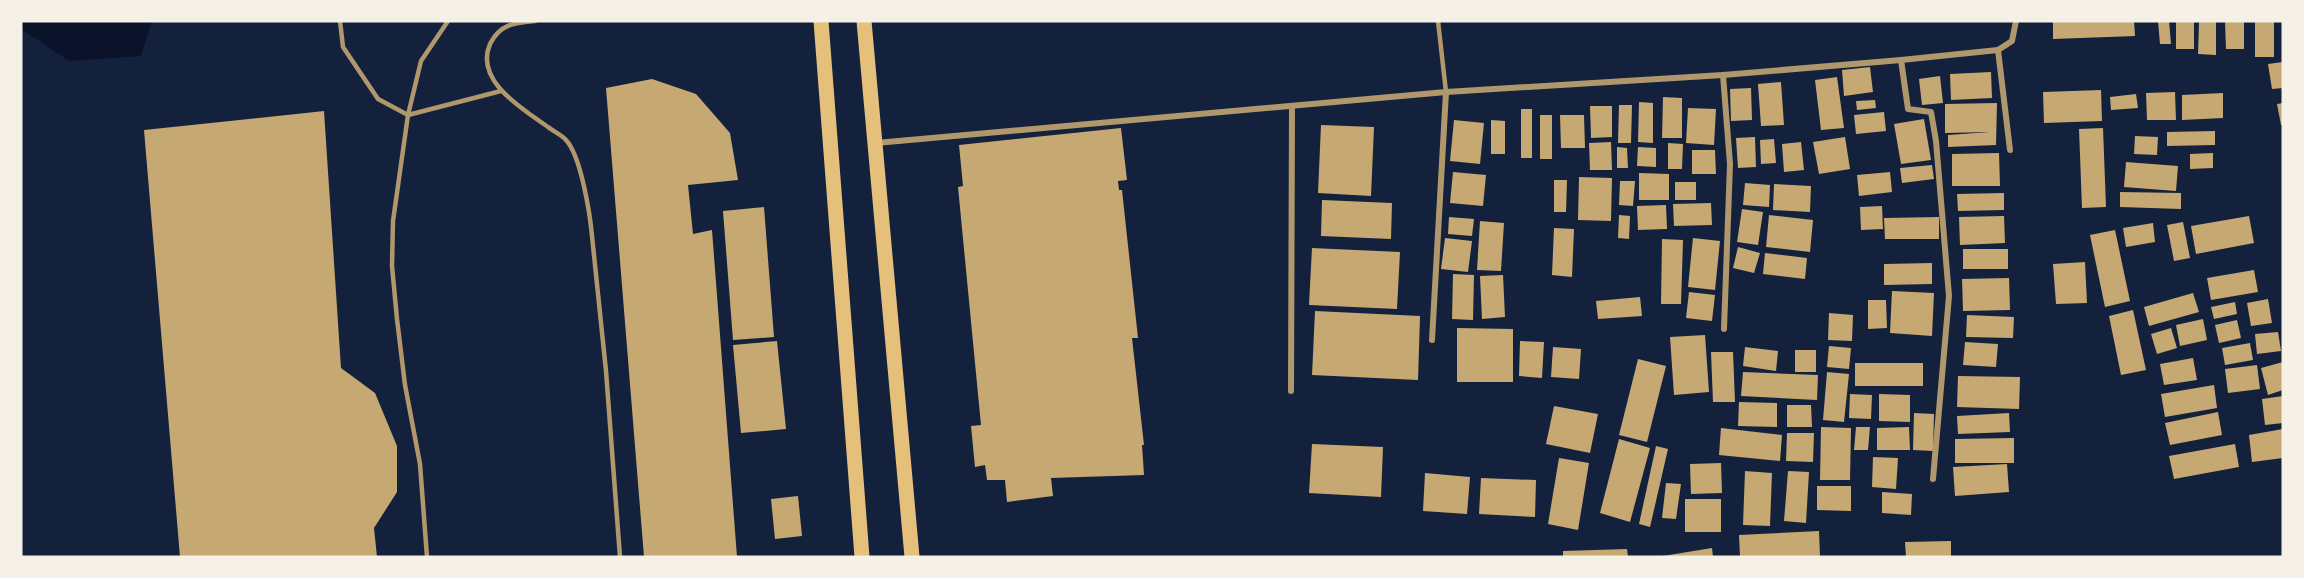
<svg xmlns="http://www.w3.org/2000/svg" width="2304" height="578" font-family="'Public Sans',sans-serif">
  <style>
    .water { fill: #0b132b }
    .building { fill: #c6a872 }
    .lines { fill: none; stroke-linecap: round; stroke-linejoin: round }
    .service { stroke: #b1986c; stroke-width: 4.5 }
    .minor { stroke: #b1986c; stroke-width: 6 }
    .primary { stroke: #e5c07b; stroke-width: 15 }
  </style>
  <rect width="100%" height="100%" fill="#14213d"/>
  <polygon class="water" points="21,21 152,21 141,56 69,61 21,29"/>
  <g class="building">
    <polygon points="2053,21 2134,21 2135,36 2053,39"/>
    <polygon points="2158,21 2169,21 2171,44 2160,44"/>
    <rect x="2176" y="21" width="18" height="28"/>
    <polygon points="2225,21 2244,21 2244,49 2226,49"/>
    <rect x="2255" y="21" width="19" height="36"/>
    <polygon points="2199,22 2216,22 2216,55 2198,54"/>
    <polygon points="2283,62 2283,88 2272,89 2268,64"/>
    <polygon points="1870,67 1873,92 1844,96 1842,70"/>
    <polygon points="1991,72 1992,98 1951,100 1950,74"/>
    <polygon points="1940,76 1943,103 1922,105 1919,79"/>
    <polygon points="1837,77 1844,128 1821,130 1815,80"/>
    <polygon points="652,79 696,94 730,133 738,180 688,185 693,234 712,230 737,557 644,557 606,88"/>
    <polygon points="1781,82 1784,125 1761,126 1758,84"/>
    <polygon points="1751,88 1752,120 1731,121 1730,89"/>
    <polygon points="2101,90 2102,121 2044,123 2043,92"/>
    <polygon points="2175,92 2176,120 2147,120 2146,93"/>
    <polygon points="2223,93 2223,118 2182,120 2182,95"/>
    <polygon points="2136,94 2138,108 2111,110 2110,97"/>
    <polygon points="1663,97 1682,98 1682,138 1662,138"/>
    <polygon points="1875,100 1876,108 1857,110 1856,101"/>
    <polygon points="1639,102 1653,103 1653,143 1638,142"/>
    <polygon points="1997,103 1996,145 1948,147 1948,135 1990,132 1945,133 1945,104"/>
    <polygon points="2283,103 2283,125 2281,125 2277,104"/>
    <polygon points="1619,105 1632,105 1631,143 1618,143"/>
    <polygon points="1590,106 1612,106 1612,137 1591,138"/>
    <polygon points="1688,108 1716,109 1714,145 1686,143"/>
    <rect x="1521" y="109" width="11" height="49"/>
    <polygon points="324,111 341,368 375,393 397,446 397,492 374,528 377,557 180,557 144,130"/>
    <polygon points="1884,112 1886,131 1856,134 1854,115"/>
    <rect x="1540" y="115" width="12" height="44"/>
    <polygon points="1560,115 1584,115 1585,148 1561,148"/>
    <polygon points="1924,119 1931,160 1901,164 1894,124"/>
    <polygon points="1454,120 1484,123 1480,164 1450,161"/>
    <polygon points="1491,120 1505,121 1505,154 1491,154"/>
    <polygon points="1321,125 1374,127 1371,196 1318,193"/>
    <polygon points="1121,128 1127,180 1118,181 1119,190 1122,190 1138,338 1132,338 1144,445 1142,445 1144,475 1051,478 1053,496 1007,502 1005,480 987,480 985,465 975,467 971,426 981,425 958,187 963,186 959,145"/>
    <polygon points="2103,128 2106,207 2082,208 2079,129"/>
    <polygon points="2215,131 2215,145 2167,146 2167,132"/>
    <polygon points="2135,136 2158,137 2157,155 2134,154"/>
    <polygon points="1755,137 1756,167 1738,168 1736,138"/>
    <polygon points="1845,137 1850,169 1819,174 1813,142"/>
    <polygon points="1774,139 1776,163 1761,164 1760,140"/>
    <polygon points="1611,142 1612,170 1590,170 1589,143"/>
    <polygon points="1801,142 1804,170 1784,172 1782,144"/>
    <polygon points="1668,143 1683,144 1682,169 1668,169"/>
    <polygon points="1617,147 1627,148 1628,168 1617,168"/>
    <polygon points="1638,147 1656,148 1656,167 1637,166"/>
    <polygon points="1692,150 1715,150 1716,174 1692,174"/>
    <polygon points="1999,153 2000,186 1952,186 1952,154"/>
    <polygon points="2213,153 2213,168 2190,169 2190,154"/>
    <polygon points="2126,162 2178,166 2176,191 2124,187"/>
    <polygon points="1932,165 1934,179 1902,183 1900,168"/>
    <polygon points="1453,172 1486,175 1483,206 1450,203"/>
    <polygon points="1890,172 1892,192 1859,196 1857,175"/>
    <polygon points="1639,173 1669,174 1669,200 1639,200"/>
    <polygon points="1579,177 1612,178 1611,221 1578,220"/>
    <polygon points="1554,180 1567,180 1566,212 1554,212"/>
    <polygon points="1620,181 1635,181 1633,206 1619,205"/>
    <rect x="1675" y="182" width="21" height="18"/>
    <polygon points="1745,183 1770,185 1769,207 1743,205"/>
    <polygon points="1774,184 1811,186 1810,212 1773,210"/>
    <polygon points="2120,192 2181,193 2181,209 2120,207"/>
    <polygon points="2004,193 2004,210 1958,211 1957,194"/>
    <polygon points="1322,200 1392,203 1391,239 1321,236"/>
    <polygon points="1711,203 1712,225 1674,226 1673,204"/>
    <polygon points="1666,205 1667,229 1638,230 1637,206"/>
    <polygon points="1882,206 1883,229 1861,230 1860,207"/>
    <polygon points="764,207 774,337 733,340 723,211"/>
    <polygon points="1742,209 1763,212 1758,245 1737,242"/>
    <polygon points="1619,215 1630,216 1629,239 1618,238"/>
    <polygon points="1769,215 1813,220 1810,252 1766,247"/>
    <polygon points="2004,216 2005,243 1960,245 1959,217"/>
    <polygon points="2249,216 2254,243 2196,254 2191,226"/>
    <polygon points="1449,217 1474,219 1472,236 1448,234"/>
    <polygon points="1939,217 1939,239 1885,239 1884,218"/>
    <polygon points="1480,221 1504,223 1501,271 1477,270"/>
    <polygon points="2183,222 2190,258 2174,261 2167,225"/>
    <polygon points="2153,223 2155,242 2126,247 2123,228"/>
    <polygon points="1554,228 1574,229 1572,277 1552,275"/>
    <polygon points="2115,230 2130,301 2105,307 2090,235"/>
    <polygon points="1445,238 1472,241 1468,272 1441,269"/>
    <polygon points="1693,238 1720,241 1715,290 1688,287"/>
    <polygon points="1662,239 1683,240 1681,304 1661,304"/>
    <polygon points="1738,247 1760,253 1754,273 1733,268"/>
    <polygon points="1312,248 1400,252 1397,309 1309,305"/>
    <rect x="1963" y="249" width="45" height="20"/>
    <polygon points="1765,253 1807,258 1805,279 1763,274"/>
    <polygon points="2085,262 2087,303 2056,304 2053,264"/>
    <polygon points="1932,263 1932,284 1884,285 1884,264"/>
    <polygon points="2254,270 2258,292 2211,300 2207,278"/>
    <polygon points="1453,274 1474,275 1473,320 1452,319"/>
    <polygon points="1503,275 1505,317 1482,319 1480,276"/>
    <polygon points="2009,278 2010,310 1963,311 1962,279"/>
    <polygon points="1892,291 1934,293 1932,336 1890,333"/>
    <polygon points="1689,292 1715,295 1712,321 1686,318"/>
    <polygon points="2193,293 2199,312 2149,326 2144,307"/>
    <polygon points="1640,297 1642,316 1598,319 1596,301"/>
    <polygon points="2268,299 2272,323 2251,326 2247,303"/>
    <polygon points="1868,300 1886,300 1887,328 1868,329"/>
    <polygon points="2235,302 2237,314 2214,319 2211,307"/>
    <polygon points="2133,310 2146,370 2121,375 2109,316"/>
    <polygon points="1315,311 1420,316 1418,380 1312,375"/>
    <polygon points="1829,313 1853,315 1852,341 1828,340"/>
    <polygon points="1967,315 2014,317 2013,338 1966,337"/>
    <polygon points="2203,319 2207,340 2180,346 2176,325"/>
    <polygon points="2237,320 2241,338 2219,343 2215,325"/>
    <polygon points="1457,328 1513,329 1513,382 1457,382"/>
    <polygon points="2171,328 2177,348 2157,354 2151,334"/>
    <polygon points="2278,332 2281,351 2257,354 2255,334"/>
    <polygon points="1705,335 1709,392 1674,395 1670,337"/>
    <polygon points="777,341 786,429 741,433 733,345"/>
    <polygon points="1520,341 1544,342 1542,378 1519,376"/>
    <polygon points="1965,342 1998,344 1996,367 1963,365"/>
    <polygon points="2250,343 2253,360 2225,365 2222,348"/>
    <polygon points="1829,346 1851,348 1849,369 1827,367"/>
    <polygon points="1553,347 1581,349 1579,379 1551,377"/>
    <polygon points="1745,347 1778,351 1776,371 1743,366"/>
    <rect x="1795" y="350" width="21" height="22"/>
    <polygon points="1711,352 1733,352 1735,402 1713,402"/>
    <polygon points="2193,358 2197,380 2164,385 2160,364"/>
    <polygon points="1638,359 1666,366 1647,442 1619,435"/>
    <polygon points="2283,362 2283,390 2268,395 2261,368"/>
    <rect x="1855" y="363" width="68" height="23"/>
    <polygon points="2257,365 2260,389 2228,393 2225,369"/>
    <polygon points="1743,372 1818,375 1817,400 1741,396"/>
    <polygon points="1827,372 1849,374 1844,422 1823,420"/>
    <polygon points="1958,376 2020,377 2019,409 1957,407"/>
    <polygon points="2214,385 2217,408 2165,417 2161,394"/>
    <polygon points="1850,394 1872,395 1871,419 1849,418"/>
    <polygon points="1879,394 1910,395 1910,422 1879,421"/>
    <polygon points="2283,396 2283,423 2265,425 2262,399"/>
    <polygon points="1739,402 1777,403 1777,427 1738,426"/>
    <polygon points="1787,405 1811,405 1812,427 1787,427"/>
    <polygon points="1554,406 1598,414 1590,453 1546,444"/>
    <polygon points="2218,412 2222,435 2170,445 2165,423"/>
    <polygon points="1914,413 1934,414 1933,451 1913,450"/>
    <polygon points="2009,413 2010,432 1958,434 1957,416"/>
    <polygon points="1821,427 1851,428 1850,480 1820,480"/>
    <polygon points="1856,427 1870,427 1868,450 1854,450"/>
    <polygon points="1909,427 1910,450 1877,450 1877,428"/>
    <polygon points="1721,428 1782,435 1780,461 1719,455"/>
    <polygon points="2283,429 2283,458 2252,462 2249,435"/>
    <polygon points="1787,433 1814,433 1813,462 1786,461"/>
    <polygon points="2014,438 2014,463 1955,463 1955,439"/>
    <polygon points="1619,439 1650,448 1630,522 1600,513"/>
    <polygon points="1312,444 1383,447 1381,497 1309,493"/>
    <polygon points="2235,444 2239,467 2174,479 2169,456"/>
    <polygon points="1656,446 1668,449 1650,527 1639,524"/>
    <polygon points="1873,457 1898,458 1896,489 1872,487"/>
    <polygon points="1559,458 1589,463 1578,530 1548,524"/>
    <polygon points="1721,463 1722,493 1691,494 1690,464"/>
    <polygon points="2007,464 2009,492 1955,496 1953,467"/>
    <polygon points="1745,471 1772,473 1770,526 1743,525"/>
    <polygon points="1788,471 1809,472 1806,523 1784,521"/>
    <polygon points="1425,473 1470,477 1467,514 1423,511"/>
    <polygon points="1481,478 1536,480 1535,517 1479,514"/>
    <polygon points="1666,483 1681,484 1676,519 1662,518"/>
    <polygon points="1817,486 1851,486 1851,511 1817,510"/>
    <polygon points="1882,492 1912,494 1911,515 1882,513"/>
    <polygon points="798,496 802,536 775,539 771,499"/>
    <rect x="1685" y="499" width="36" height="33"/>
    <polygon points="1819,531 1820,557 1740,557 1739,535"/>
    <polygon points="1951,541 1951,557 1906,557 1905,542"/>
    <polygon points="1712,548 1713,557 1663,557 1663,556"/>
    <polygon points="1627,549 1628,557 1563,557 1563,551"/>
  </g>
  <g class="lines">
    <g class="service">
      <polyline points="340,21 343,47 378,99 408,115 501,91"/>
      <path d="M535,21C514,23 500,24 490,44C474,81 523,109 548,127C553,131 562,135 566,140C581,156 590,214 592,236L606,371L620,557"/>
      <polyline points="1438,21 1446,92"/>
      <polyline points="427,557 420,464 405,385 397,319 392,266 393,221 408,115 421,61 448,21"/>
    </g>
    <g class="minor">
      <polyline points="1998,50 2010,150"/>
      <polyline points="1901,60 1908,109 1931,112 1936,141 1949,296 1933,479"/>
      <polyline points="1723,75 1730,164 1724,329"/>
      <polyline points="876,143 1446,92 1723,75 1901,60 1998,50 2012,41 2016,21"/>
      <polyline points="1432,340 1446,92"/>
      <polyline points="1291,391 1292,106"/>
    </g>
    <g class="primary">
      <polyline points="821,21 862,557"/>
      <polyline points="864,21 912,557"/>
    </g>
  </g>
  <rect width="2304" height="578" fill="none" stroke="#f6f1e7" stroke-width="45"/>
</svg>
